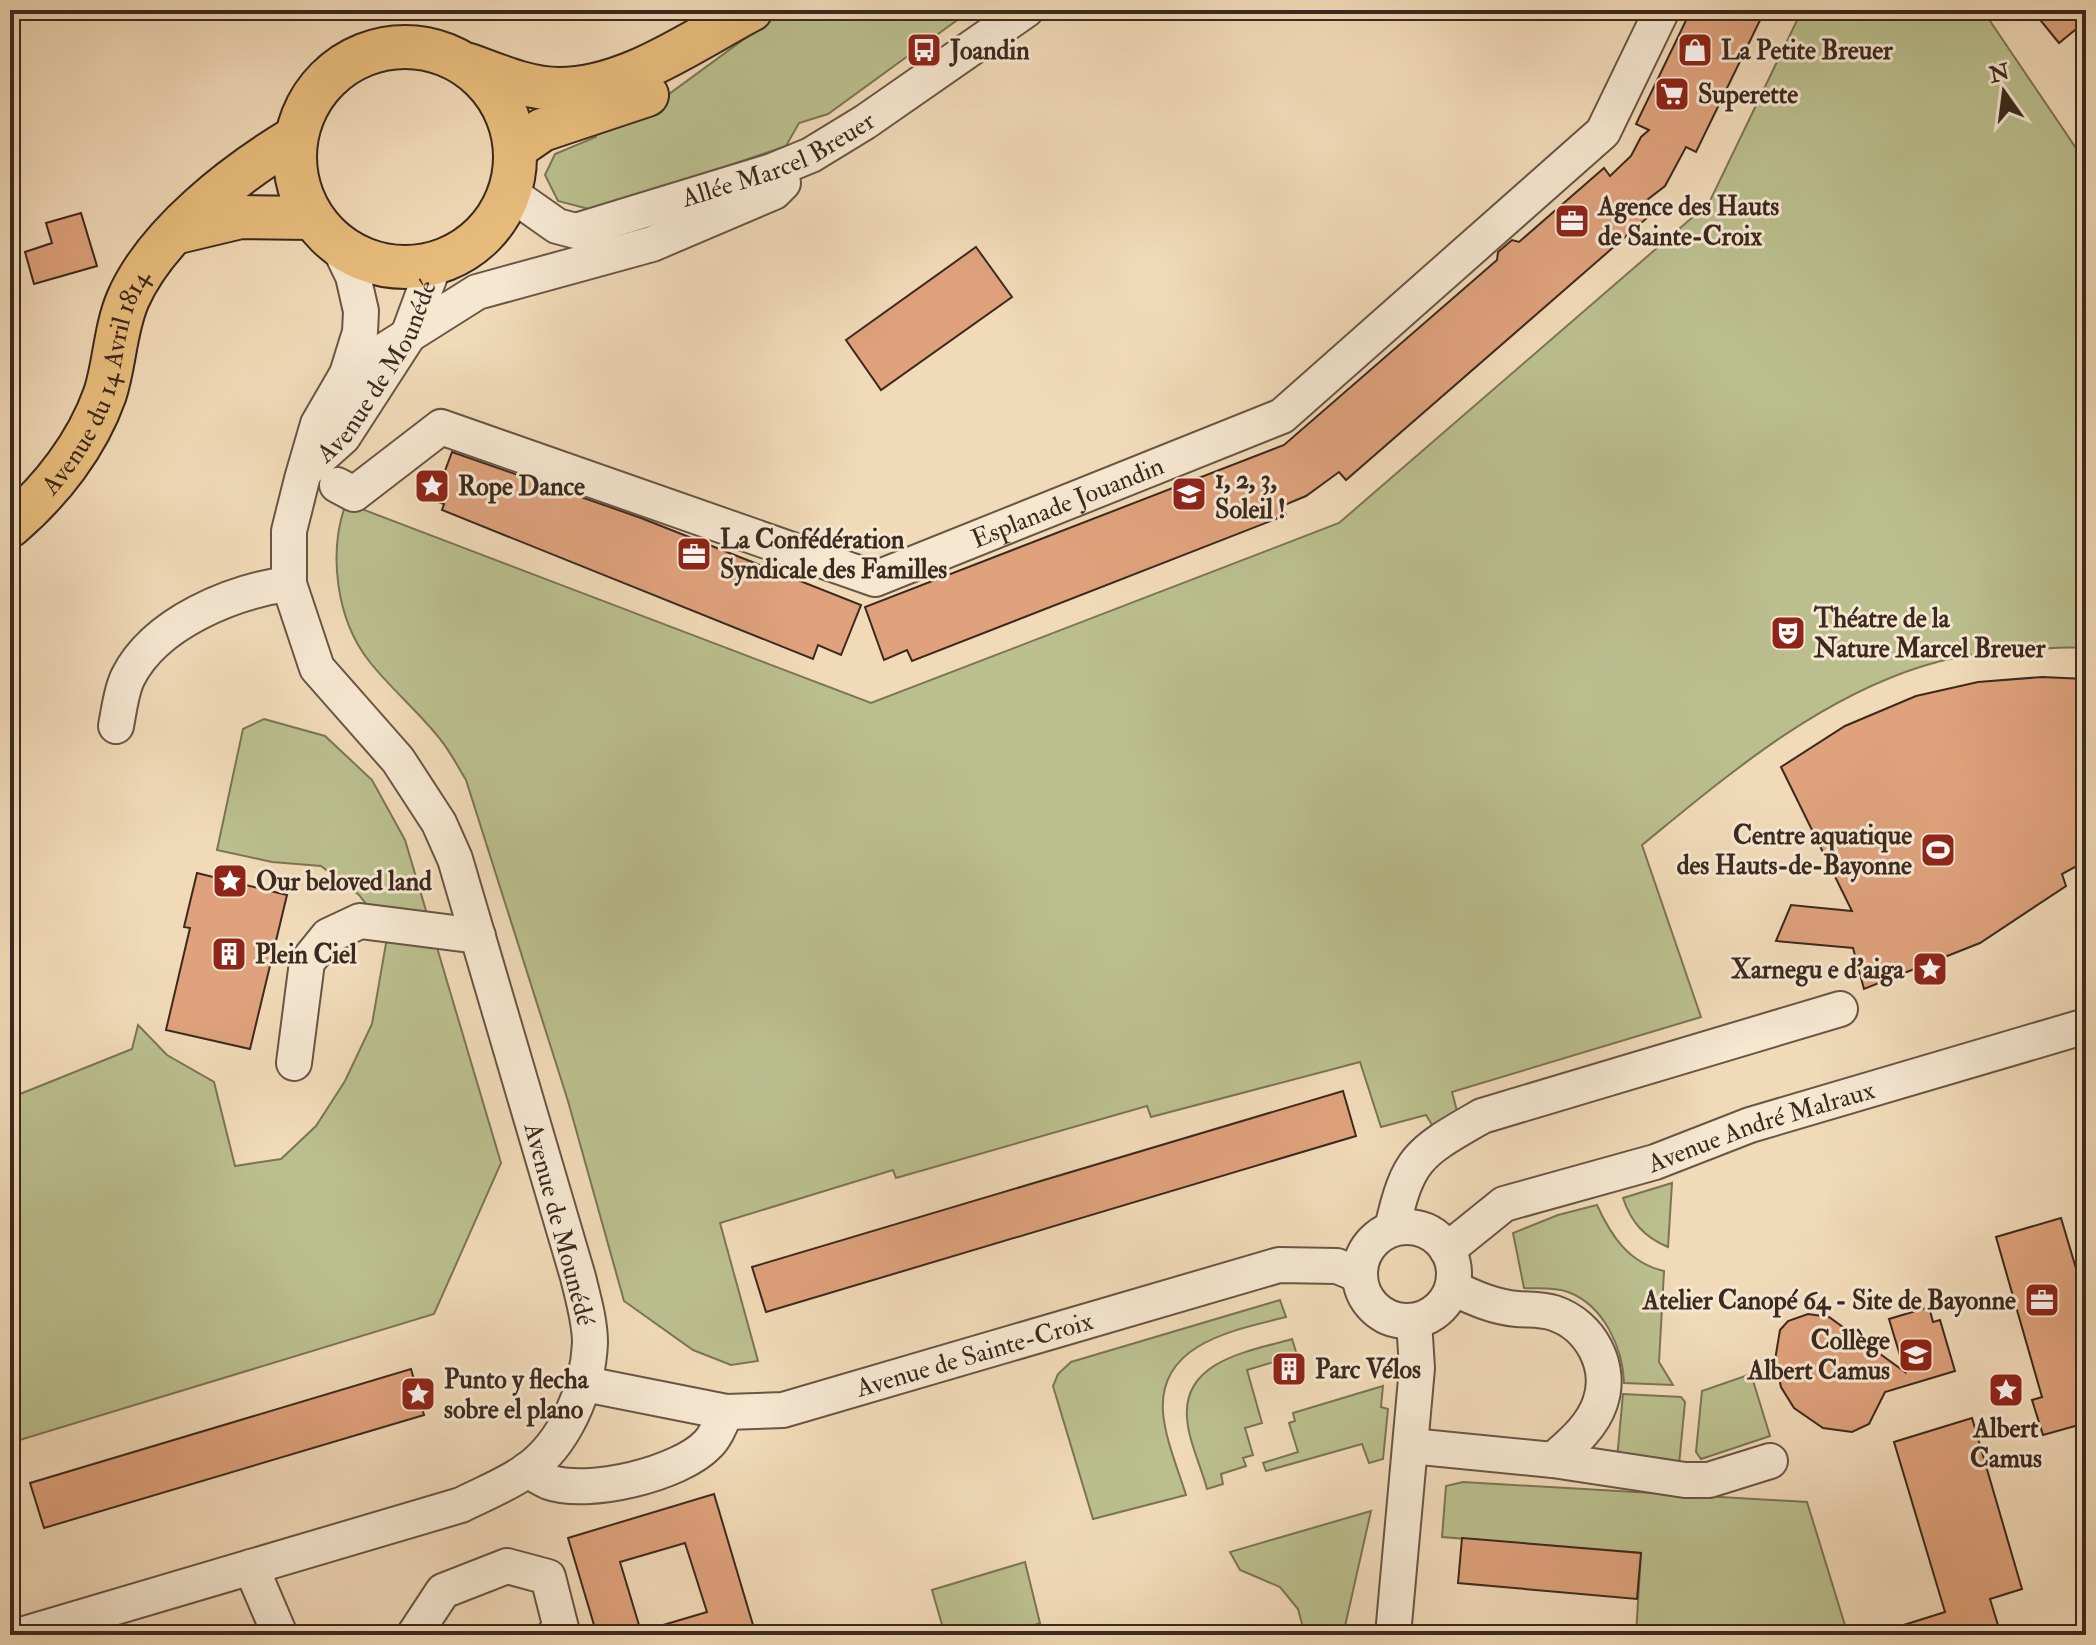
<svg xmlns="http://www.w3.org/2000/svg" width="2096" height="1645" font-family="'IM FELL Double Pica',serif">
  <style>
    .green { fill: #bbbf8e; stroke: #7c7456; stroke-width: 2 }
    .building { fill: #dfa27c; stroke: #3c291f; stroke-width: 2 }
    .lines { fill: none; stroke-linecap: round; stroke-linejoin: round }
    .minor-casing { stroke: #695545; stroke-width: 38 }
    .major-casing { stroke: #3c291f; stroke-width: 46 }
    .minor { stroke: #f6e7d1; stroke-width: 34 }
    .major { stroke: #e8bd7c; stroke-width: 42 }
    .labels { text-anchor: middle; stroke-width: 6; stroke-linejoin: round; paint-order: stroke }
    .poi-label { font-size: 26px; font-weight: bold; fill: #3c291f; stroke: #f6e7d1; text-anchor: start }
    .street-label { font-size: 26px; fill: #3c291f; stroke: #f6e7d1 }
  </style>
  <rect width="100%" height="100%" fill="#f1dab8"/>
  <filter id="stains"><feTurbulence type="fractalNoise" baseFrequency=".0025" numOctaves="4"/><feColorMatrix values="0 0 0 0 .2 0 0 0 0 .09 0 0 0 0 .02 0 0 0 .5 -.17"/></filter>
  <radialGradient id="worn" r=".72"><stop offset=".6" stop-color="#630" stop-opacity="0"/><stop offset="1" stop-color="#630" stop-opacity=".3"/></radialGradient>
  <g class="green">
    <polygon points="784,10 971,10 828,114 799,123 786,146 596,211 558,201 545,175 555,154 596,137 594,127 658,102"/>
    <path d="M1802,10H1997L1988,18L2076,148L2086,145V647C2031,649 1976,649 1923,666C1815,700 1728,775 1642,845L1701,1017L1452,1092L1457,1111L1432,1125L1426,1115L1381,1127L1360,1062L1151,1117L1147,1106L896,1178L893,1170L720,1223L758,1361L731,1365L693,1350L624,1301L568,1101L466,780C458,767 450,751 440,739C418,711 391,689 369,661C336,619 328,552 346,503L871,703L1339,523L1709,203Z"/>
    <polygon points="264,719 325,736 372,780 405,840 501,1163 434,1314 10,1443 10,1098 132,1049 138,1025 167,1055 214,1082 235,1166 281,1159 316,1126 345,1081 372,1024 388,932 359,895 321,866 272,862 217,850 243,729"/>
    <path d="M1672,1183L1668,1247C1644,1237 1631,1222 1623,1198Z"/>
    <path d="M1597,1205C1611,1236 1629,1263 1664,1271L1659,1362L1673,1385L1624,1383C1623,1347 1603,1305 1568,1292C1555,1287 1537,1289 1524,1288L1513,1233L1558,1215Z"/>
    <path d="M1280,1300L1286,1317C1235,1330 1158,1343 1163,1412C1165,1439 1178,1469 1186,1495L1093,1519L1053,1386L1058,1374L1071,1362Z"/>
    <path d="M1292,1339L1297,1355L1247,1370L1262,1423L1245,1428L1253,1455L1243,1458L1246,1466L1221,1474L1223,1484L1207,1489C1201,1466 1188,1440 1187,1417C1183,1360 1251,1351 1292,1339Z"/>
    <polygon points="1751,1374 1770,1436 1701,1459 1696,1452 1702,1391"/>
    <polygon points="1383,1386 1381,1407 1388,1409 1383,1459 1369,1463 1362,1444 1266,1471 1263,1463 1298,1452 1289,1423 1295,1421 1293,1413"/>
    <polygon points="1623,1394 1681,1397 1685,1402 1679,1465 1617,1459"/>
    <polygon points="1463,1482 1807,1502 1848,1635 1636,1635 1641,1553 1442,1537 1446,1486"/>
    <polygon points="1371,1511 1343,1635 1305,1635 1298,1609 1280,1587 1240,1570 1230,1552"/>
    <polygon points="1025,1562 1040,1623 1007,1635 945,1635 932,1590"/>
  </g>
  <g class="building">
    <polygon points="1691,10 1765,10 1696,152 1686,147 1665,186 1638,207 1647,218 1346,480 1339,472 1306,496 1282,506 1286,515 912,661 907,650 884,660 865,607 1284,445 1497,260 1498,252 1512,240 1519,242 1604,168 1610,176 1631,156 1641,137 1649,130 1636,124"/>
    <polygon points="2032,10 2086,10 2086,21 2059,43"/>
    <polygon points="81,213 97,266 34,284 25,252 52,243 46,223"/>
    <polygon points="976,247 1012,297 881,390 846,340"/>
    <polygon points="452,452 641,518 861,605 841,655 818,645 813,659 442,510 444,504 427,498 437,474 443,476"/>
    <polygon points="2042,677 2086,679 2086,861 2062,874 2066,886 1980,943 1864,989 1853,948 1776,941 1791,905 1852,911 1781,767 1845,726 1916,696 1978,682"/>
    <polygon points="197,873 287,895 250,1049 166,1030 190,928 184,927"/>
    <polygon points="1343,1091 1356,1136 766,1312 752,1267"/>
    <polygon points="2061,1218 2086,1302 2086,1423 2043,1435 2032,1400 2042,1397 1996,1237"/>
    <polygon points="1929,1307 1933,1322 1940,1320 1955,1371 1885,1392 1869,1424 1852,1432 1823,1428 1794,1408 1781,1387 1775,1360 1780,1330 1788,1321 1808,1314 1829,1317 1905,1372 1889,1319"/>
    <polygon points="411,1369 424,1415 44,1528 30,1483"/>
    <polygon points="1972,1418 2022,1589 1990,1599 2001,1635 1892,1635 1891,1629 1945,1612 1894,1442"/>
    <polygon points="714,1494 756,1635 654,1635 653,1628 707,1612 685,1543 620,1562 642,1635 597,1635 568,1538"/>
    <polygon points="1462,1538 1641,1553 1637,1599 1458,1583"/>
  </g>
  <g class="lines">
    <defs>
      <g id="minor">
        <path id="s1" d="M510,193L557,226L576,231L772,171L811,155L865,122L1026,10"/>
        <polyline points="347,374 477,292 652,244 774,192 783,183"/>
        <path id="s2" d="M307,469L343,437L407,338L434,265"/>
        <path id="s3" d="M337,485L354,494L441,427L875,579L1282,416L1603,132L1662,10"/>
        <path d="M116,726C119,711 121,691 128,677C155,623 233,591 289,584"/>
        <polyline points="294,1063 307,962 328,936 360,921 478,936"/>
        <circle cx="1407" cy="1274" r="47"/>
        <path d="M1392,1229C1408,1156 1420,1152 1482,1116L1840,1009"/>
        <path id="s4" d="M1447,1250L1504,1204L1655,1162L1750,1125L2086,1026"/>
        <path d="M1453,1288C1474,1298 1494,1307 1517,1309C1530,1310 1542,1309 1554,1313C1590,1325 1613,1366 1600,1403C1592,1427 1571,1444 1553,1460"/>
        <path id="s5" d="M585,1384L726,1412L783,1410L1279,1265L1337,1266L1359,1275"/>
        <polyline points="1411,1446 1553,1460 1685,1480 1709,1480 1770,1461"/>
        <path d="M527,1470C534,1474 542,1479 549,1482C588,1496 680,1474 708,1444C716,1436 721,1423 726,1412"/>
        <polyline points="251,1567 280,1635"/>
        <path d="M21,1635L461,1505C483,1494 506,1485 526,1471C565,1444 588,1389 590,1343C590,1321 583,1298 578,1277L455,859L439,823L398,760L317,668L289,584V531L302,479L318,424L347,374L360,332L361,311L353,276L338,245"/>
        <polyline points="414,1635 443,1591 507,1566 548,1577 562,1632 554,1635"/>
        <polyline points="1393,1635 1417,1368 1414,1321"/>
      </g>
      <g id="major">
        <circle cx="405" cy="157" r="110"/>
        <path d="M469,65C497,75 528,89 559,89C627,89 692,41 751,10"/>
        <polyline points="516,148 542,130 647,95"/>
        <polyline points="178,232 241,217 311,218"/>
        <path id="s6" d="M10,526C51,491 87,445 105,394C115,363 115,329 128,299C157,233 236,173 296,137"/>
      </g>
    </defs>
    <use href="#minor" class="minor-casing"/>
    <use href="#major" class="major-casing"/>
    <use href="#minor" class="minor"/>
    <use href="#major" class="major"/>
  </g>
  <defs>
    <symbol id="bus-square" viewBox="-11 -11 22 22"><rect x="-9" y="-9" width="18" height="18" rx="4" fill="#8f2418" stroke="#f6e7d1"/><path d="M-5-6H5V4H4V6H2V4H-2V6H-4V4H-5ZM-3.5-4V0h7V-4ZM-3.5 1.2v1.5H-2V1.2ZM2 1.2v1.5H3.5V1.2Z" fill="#fff"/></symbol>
    <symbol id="shop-square" viewBox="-11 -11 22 22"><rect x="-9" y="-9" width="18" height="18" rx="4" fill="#8f2418" stroke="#f6e7d1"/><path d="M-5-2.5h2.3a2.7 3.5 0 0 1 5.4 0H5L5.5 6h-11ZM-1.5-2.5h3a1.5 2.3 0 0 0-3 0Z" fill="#fff"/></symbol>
    <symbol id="supermarket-square" viewBox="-11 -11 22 22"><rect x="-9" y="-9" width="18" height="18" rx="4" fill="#8f2418" stroke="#f6e7d1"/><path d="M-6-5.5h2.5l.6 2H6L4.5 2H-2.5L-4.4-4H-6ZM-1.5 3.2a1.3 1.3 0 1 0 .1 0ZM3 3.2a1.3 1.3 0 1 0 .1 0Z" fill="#fff"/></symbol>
    <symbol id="office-square" viewBox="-11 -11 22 22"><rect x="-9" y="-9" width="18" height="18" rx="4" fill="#8f2418" stroke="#f6e7d1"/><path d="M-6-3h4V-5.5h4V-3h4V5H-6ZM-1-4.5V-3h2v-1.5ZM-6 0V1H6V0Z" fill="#fff"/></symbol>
    <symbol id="sight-square" viewBox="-11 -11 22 22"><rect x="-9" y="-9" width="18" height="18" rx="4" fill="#8f2418" stroke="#f6e7d1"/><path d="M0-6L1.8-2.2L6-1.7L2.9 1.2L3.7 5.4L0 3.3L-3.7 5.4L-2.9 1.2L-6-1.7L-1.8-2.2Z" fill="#fff"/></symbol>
    <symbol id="school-square" viewBox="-11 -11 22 22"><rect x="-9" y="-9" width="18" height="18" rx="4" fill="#8f2418" stroke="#f6e7d1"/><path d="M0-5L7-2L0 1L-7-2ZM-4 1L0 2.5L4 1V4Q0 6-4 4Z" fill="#fff"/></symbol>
    <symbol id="theatre-square" viewBox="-11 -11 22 22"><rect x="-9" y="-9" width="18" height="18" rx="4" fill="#8f2418" stroke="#f6e7d1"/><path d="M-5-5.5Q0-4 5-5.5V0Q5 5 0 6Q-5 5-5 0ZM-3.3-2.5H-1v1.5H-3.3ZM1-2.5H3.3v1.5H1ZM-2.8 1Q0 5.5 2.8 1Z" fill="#fff"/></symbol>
    <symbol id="stadium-square" viewBox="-11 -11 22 22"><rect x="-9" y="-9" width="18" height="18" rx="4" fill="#8f2418" stroke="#f6e7d1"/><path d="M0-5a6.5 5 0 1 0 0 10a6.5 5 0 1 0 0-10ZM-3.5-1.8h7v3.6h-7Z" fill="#fff"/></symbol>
    <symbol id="building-square" viewBox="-11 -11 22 22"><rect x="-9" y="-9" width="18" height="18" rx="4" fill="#8f2418" stroke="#f6e7d1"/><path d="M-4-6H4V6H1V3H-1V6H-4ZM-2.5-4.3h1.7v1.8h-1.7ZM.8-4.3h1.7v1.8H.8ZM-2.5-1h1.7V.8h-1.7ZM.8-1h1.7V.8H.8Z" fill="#fff"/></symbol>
  </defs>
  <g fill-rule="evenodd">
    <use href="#bus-square" x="904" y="30" width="40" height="40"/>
    <use href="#shop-square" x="1675" y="30" width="40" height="40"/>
    <use href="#supermarket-square" x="1652" y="74" width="40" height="40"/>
    <use href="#office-square" x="1552" y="201" width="40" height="40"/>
    <use href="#sight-square" x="412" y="466" width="40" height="40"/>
    <use href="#school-square" x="1169" y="474" width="40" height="40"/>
    <use href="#office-square" x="674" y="534" width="40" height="40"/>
    <use href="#theatre-square" x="1768" y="613" width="40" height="40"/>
    <use href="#stadium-square" x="1918" y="830" width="40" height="40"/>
    <use href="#sight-square" x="210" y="861" width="40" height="40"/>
    <use href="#building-square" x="209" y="934" width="40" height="40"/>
    <use href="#sight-square" x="1910" y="949" width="40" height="40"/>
    <use href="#office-square" x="2022" y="1280" width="40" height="40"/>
    <use href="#school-square" x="1896" y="1335" width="40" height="40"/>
    <use href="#building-square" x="1269" y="1349" width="40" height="40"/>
    <use href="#sight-square" x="1986" y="1370" width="40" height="40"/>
    <use href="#sight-square" x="398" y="1374" width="40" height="40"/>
  </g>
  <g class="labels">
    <g class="poi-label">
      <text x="950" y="59">Joandin</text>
      <text x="1721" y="59">La Petite Breuer</text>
      <text x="1698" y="103">Superette</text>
      <text x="1598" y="215">Agence des Hauts<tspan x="1598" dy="30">de Sainte-Croix</tspan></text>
      <text x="1215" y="488">1, 2, 3,<tspan x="1215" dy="30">Soleil !</tspan></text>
      <text x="458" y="495">Rope Dance</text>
      <text x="720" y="548">La Confédération<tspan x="720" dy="30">Syndicale des Familles</tspan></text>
      <text x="1814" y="627">Théatre de la<tspan x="1814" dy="30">Nature Marcel Breuer</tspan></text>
      <text x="1912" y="844" text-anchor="end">Centre aquatique<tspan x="1912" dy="30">des Hauts-de-Bayonne</tspan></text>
      <text x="256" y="890">Our beloved land</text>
      <text x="255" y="963">Plein Ciel</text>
      <text x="1904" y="978" text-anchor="end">Xarnegu e d’aiga</text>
      <text x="2016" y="1309" text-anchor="end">Atelier Canopé 64 - Site de Bayonne</text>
      <text x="1890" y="1349" text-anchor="end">Collège<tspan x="1890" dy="30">Albert Camus</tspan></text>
      <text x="1315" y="1378">Parc Vélos</text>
      <text x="444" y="1388">Punto y flecha<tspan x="444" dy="30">sobre el plano</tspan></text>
      <text x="2006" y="1437" text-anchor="middle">Albert<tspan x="2006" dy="30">Camus</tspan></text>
    </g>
    <g class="street-label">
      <text dy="9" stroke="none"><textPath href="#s1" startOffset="292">Allée Marcel Breuer</textPath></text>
      <text dy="9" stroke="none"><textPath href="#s2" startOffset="122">Avenue de Mounédé</textPath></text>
      <text dy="9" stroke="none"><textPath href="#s6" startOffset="172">Avenue du 14 Avril 1814</textPath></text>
      <text dy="9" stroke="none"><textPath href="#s3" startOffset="796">Esplanade Jouandin</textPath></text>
      <text dy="9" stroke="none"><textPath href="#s4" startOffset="342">Avenue André Malraux</textPath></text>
      <text transform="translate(560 1224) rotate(75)" y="9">Avenue de Mounédé</text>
      <text dy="9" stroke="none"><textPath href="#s5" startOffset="400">Avenue de Sainte-Croix</textPath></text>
    </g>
  </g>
  <rect width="2096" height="1645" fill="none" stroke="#f1dab8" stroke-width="40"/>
  <rect x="12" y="12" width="2072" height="1621" fill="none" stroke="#3c291f" stroke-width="4"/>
  <rect x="20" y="20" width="2056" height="1605" fill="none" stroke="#3c291f" stroke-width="2"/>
  <g transform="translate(2004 92) rotate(346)" stroke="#f6e7d1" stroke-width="6" paint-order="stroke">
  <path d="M0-6L14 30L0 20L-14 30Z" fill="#3c291f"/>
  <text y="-12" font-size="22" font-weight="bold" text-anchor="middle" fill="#3c291f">N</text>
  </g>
  <rect width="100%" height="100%" filter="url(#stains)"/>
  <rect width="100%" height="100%" fill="url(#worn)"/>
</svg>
